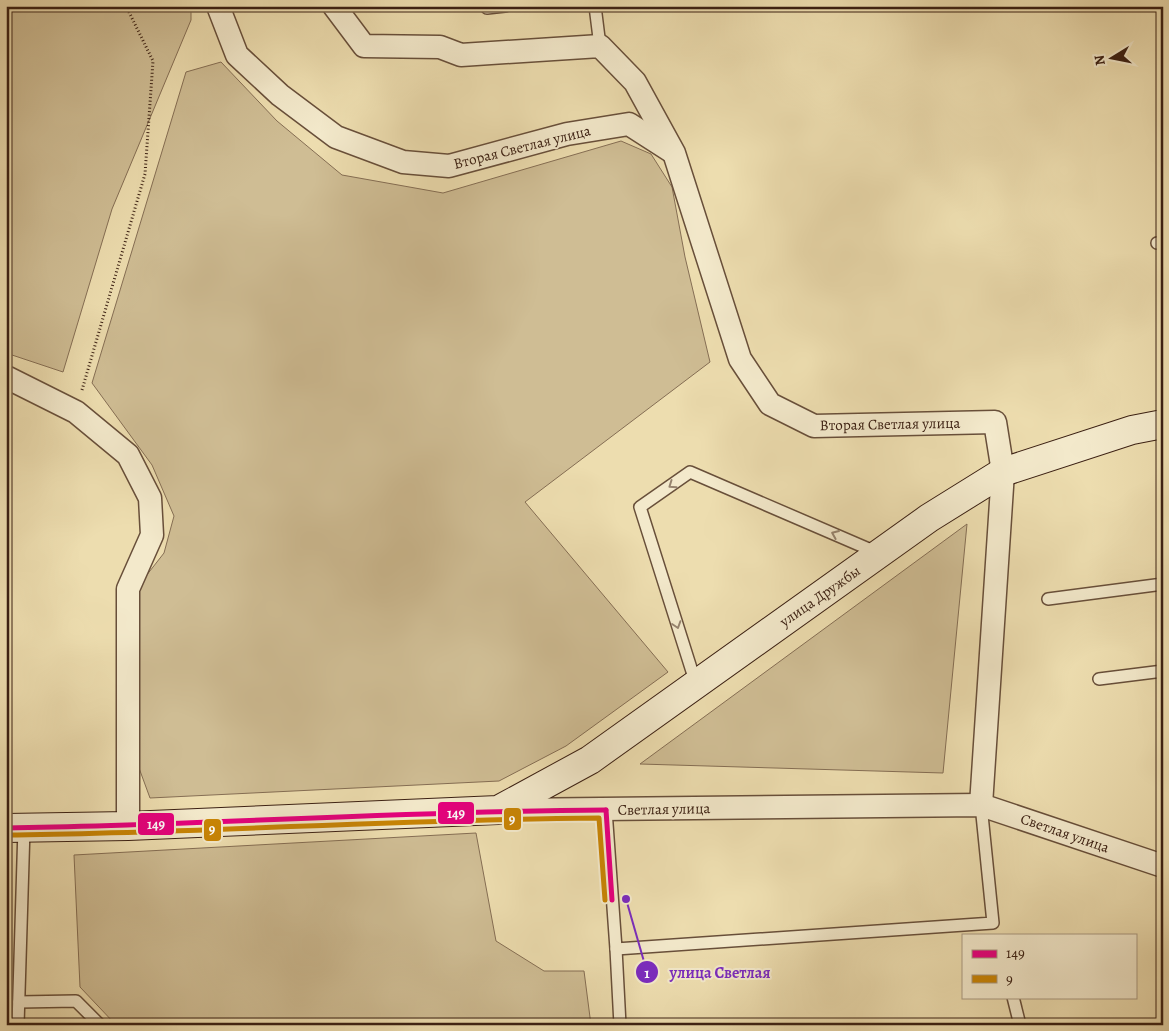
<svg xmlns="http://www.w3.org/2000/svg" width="1169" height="1031" font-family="Alegreya,serif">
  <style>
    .green { fill: #cfbd94; stroke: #856e54 }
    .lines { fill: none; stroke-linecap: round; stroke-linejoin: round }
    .lane-casing { stroke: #684f3a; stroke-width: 14 }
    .street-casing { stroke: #684f3a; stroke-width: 25 }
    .secondary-casing { stroke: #3b2013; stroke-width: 30 }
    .path { stroke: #3b2013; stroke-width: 3; stroke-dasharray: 1 2.5; stroke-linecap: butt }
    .lane { stroke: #f3e9cb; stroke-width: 11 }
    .street { stroke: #f3e9cb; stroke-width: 22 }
    .secondary { stroke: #f3e9cb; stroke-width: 28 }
    .bus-1-casing { stroke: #f3e9cb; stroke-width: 9 }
    .bus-2-casing { stroke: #f3e9cb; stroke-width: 9 }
    .bus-1 { stroke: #e5007d; stroke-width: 5 }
    .bus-2 { stroke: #c88405; stroke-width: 5 }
    .oneway { stroke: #97846f }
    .labels { text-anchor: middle; stroke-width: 4; stroke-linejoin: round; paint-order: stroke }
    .street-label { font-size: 15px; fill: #3b2013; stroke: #f3e9cb }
    .leader { fill: none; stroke: #7b2cbf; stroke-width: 2 }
    .callout-dot { fill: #7b2cbf; stroke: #f3e9cb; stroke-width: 2 }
    .mark-label { font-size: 15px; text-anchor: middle; font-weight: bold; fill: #fff }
    .callout-label { font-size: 16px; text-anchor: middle; font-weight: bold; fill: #7b2cbf; stroke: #f3e9cb; stroke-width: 4; stroke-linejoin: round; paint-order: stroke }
    .line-badge { stroke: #f3e9cb; stroke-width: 2 }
    .badge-label { font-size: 14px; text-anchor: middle; font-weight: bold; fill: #fff }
  </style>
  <rect width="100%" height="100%" fill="#edddaf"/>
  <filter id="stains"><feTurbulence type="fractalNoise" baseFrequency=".004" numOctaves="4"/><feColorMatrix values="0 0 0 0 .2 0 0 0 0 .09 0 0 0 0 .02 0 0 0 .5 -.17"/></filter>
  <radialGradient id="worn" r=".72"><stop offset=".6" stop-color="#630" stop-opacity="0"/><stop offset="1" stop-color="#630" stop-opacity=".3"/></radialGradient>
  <g class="green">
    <polygon points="6,6 191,6 191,20 112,209 63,372 6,353"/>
    <polygon points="221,62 277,121 342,175 443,193 621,141 651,154 672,187 685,257 710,362 525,502 668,672 566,746 499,781 150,798 139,768 135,590 164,553 174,516 152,465 92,383 186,72"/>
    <polygon points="967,524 943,773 640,764"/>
    <polygon points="476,833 496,941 544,971 584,971 591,1025 116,1025 80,987 74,855"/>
    <polygon points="6,865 9,875 6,1020"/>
  </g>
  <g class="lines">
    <defs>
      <g id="lane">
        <polyline points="487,6 487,8 505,6"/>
        <polyline points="595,6 600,46"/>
        <polyline points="1157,243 1163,243"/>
        <polyline points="1048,599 1163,584"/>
        <polyline points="1099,679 1163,671"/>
        <polyline points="696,684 640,507 690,472 878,553"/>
        <polyline points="606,810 616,949 993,923 981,805"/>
        <polyline points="616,949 620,1025"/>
        <polyline points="1013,997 1020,1025"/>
        <polyline points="19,1002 76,1001 100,1025"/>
        <polyline points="18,1025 24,828"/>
      </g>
      <g id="street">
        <polyline points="218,6 237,55 280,95 336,137 403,162 449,166 567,134 629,124 671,151"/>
        <polyline points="334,6 364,46 440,47 461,55 600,46 635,82 674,153 740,359 770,404 814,426 995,422 1003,472 981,805"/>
        <polyline points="6,377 76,412 128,455 150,498 152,535 128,589 128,826"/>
        <polyline points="498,810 981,805 1163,866"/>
      </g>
      <polyline id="secondary" points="6,828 128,826 498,810 590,760 929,518 1003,472 1132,430 1163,424"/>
    </defs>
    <use href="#lane" class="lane-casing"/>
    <use href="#street" class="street-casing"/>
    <use href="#secondary" class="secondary-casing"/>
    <polyline class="path" points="82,390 145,174 153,61 126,6"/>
    <use href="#lane" class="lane"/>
    <use href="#street" class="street"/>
    <use href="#secondary" class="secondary"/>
    <defs>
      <g id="bus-1">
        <polyline points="606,810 612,900"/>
        <path d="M6,828C206,825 406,811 606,810"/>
      </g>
      <path id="bus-2" d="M6,835C204,833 401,819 599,818L605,900"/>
    </defs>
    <use href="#bus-1" class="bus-1-casing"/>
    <use href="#bus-2" class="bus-2-casing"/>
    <use href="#bus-1" class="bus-1"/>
    <use href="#bus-2" class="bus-2"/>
  </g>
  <defs><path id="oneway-chevron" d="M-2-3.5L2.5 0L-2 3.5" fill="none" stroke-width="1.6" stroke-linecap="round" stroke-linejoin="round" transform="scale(1.25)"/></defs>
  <g class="oneway">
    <use href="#oneway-chevron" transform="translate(672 485) rotate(145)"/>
    <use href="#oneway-chevron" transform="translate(835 534) rotate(-157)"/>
    <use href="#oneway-chevron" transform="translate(677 625) rotate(72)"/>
  </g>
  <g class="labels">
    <g class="street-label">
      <text transform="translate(522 147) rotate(-14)" y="5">Вторая Светлая улица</text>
      <text transform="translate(890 424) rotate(-1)" y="5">Вторая Светлая улица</text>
      <text transform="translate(820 596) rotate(-35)" y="5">улица Дружбы</text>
      <text transform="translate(664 809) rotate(-1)" y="5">Светлая улица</text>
      <text transform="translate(1065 833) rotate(19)" y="5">Светлая улица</text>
    </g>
  </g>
  <path class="leader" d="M626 899L647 972"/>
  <g class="callout-dot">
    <circle cx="626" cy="899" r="5"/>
    <circle cx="647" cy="972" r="12"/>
  </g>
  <g class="mark-label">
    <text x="647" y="978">1</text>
  </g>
  <g class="callout-label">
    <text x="720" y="978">улица Светлая</text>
  </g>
  <g class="line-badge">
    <rect x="437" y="801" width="38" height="24" rx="5" fill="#e5007d"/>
    <rect x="503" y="807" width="19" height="24" rx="5" fill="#c88405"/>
    <rect x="137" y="812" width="38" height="24" rx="5" fill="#e5007d"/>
    <rect x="203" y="818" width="19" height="24" rx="5" fill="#c88405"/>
  </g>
  <g class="badge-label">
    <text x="456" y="818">149</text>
    <text x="512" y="824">9</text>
    <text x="156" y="829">149</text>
    <text x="212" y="834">9</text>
  </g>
  <rect width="1169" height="1031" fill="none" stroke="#edddaf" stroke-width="25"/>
  <rect x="8" y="8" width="1154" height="1016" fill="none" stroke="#3b2013" stroke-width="2.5"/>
  <rect x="12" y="12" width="1144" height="1006" fill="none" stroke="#3b2013"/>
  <rect x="962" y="934" width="175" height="65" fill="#f3e9cb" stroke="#a99981"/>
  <rect x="972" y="950" width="25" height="8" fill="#e5007d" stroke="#a99981"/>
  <text x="1006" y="958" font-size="15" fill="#3b2013">149</text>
  <rect x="972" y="975" width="25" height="8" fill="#c88405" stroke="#a99981"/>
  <text x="1006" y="984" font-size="15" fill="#3b2013">9</text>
  <g transform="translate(1112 58) rotate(260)" stroke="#f3e9cb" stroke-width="4" paint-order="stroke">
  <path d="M0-4L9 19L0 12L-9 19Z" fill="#3b2013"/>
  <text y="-8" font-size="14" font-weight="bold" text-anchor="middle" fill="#3b2013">N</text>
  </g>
  <rect width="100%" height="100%" filter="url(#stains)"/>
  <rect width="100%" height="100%" fill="url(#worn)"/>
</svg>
